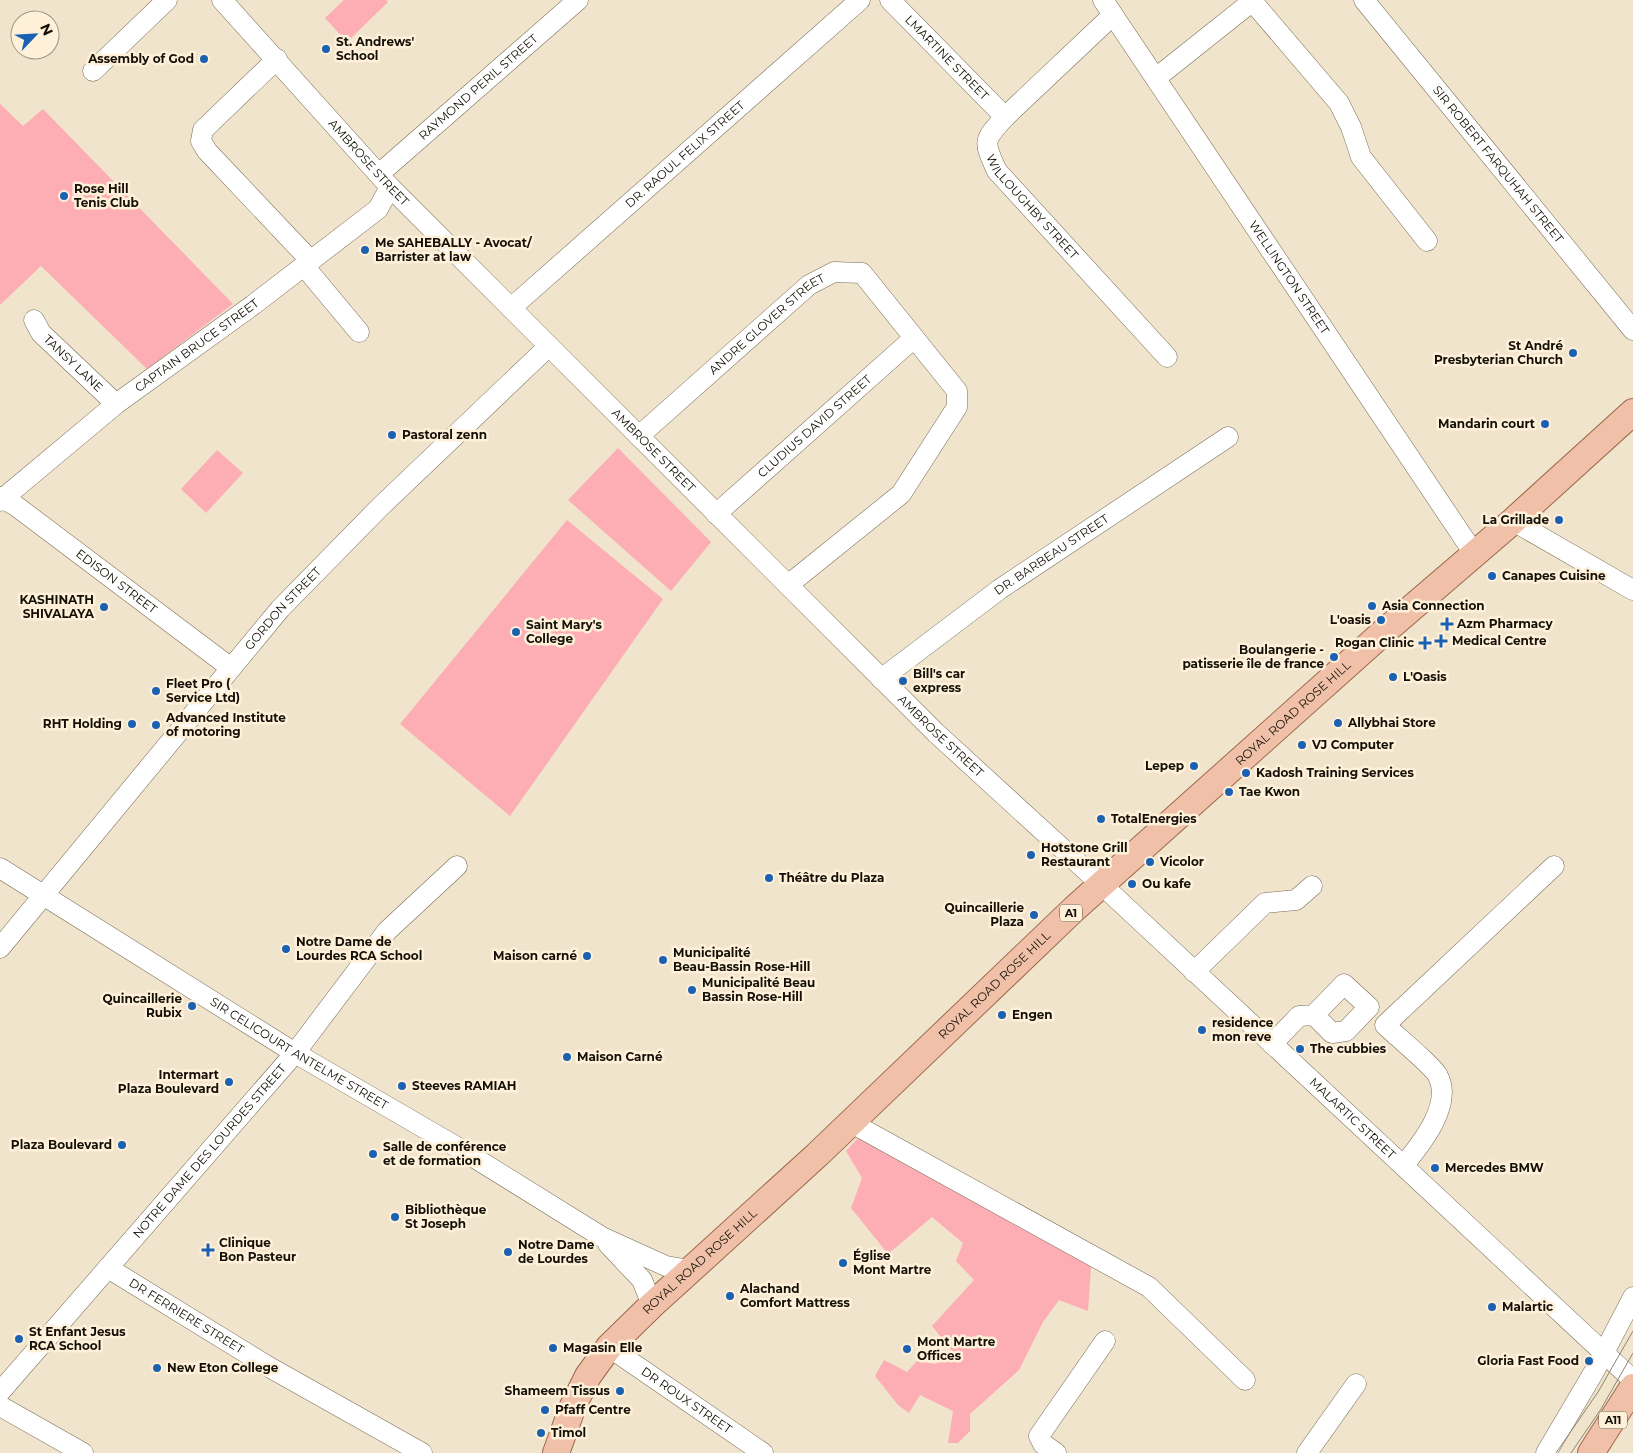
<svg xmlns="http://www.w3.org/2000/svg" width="1633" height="1453" font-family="Montserrat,sans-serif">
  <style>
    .green { fill: #fcaeb4 }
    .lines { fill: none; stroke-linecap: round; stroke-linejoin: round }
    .minor-casing { stroke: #776c56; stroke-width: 21 }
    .major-casing { stroke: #9c684a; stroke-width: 28 }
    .minor { stroke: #fff; stroke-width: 20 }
    .major { stroke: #f0c1a8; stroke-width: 26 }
    .tram { stroke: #8c8373; stroke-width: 1 }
    .poi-dot { fill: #1a61b1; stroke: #fff1d9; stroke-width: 2 }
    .labels { text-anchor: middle; stroke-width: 5; stroke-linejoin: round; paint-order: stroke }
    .shield { fill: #fff1d9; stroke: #5a5447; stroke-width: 1 }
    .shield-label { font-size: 11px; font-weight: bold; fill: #141008 }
    .poi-label { font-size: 12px; font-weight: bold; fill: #141008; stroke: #fff1d9; text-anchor: start }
    .street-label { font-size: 12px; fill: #141008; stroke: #fff1d9 }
  </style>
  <rect width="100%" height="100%" fill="#f1e4cc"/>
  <g class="green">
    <polygon points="344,0 386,0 388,2 347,42 325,18"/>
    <polygon points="0,104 23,126 43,109 233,304 147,369 41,266 0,305"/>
    <polygon points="618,448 711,542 671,591 568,500"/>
    <polygon points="217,450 243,473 206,513 181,489"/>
    <polygon points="567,520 663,599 510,816 400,724"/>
    <polygon points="859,1137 1091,1266 1088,1311 1059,1300 1043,1322 1019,1370 970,1414 970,1431 958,1443 948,1443 953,1411 920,1395 909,1413 898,1405 875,1376 884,1360 907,1372 917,1361 935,1364 952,1351 932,1326 974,1280 956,1261 963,1243 932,1217 888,1254 851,1208 862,1178 846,1151"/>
  </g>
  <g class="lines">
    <defs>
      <g id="minor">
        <path id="s1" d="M222,0L390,187L936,733L1102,885L1633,1380"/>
        <path id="s2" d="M890,0L1005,117"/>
        <path id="s3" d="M1103,0L1475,555"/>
        <path id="s4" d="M1364,0L1633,330"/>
        <polyline points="1252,1 1339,103 1351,127 1361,157 1427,241"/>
        <path id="s5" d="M1113,15L1005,117C983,141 983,141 997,171L1167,357"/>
        <polyline points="277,59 203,130 201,141 207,151 311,261"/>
        <polyline points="93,71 167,0"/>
        <polyline points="1156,78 1254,0"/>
        <path id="s6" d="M379,174L578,0"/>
        <polyline points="304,266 359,332"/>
        <path id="s7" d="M511,308L860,0"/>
        <path id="s8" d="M34,320L41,333L116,404"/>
        <path id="s9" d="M639,436L809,285L834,272L862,273L957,391V407L901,494L788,585"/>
        <path id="s10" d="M0,497L16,506L231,668"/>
        <path id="s11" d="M0,501L116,404L253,305L378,209L390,187"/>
        <path id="s12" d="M716,514L914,338"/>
        <polyline points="1513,521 1633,590"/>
        <path id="s13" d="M881,679L1000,589L1228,437"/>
        <path id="s14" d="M0,868L295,1053L462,1150L602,1237L666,1266L690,1270"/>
        <path id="s15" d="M0,948L280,609L380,507L549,346"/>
        <polyline points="1194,972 1265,903 1296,900 1312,886"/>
        <polyline points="1272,1044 1299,1016 1314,1015 1332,1033 1346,1031 1369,1007 1344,984 1314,1015"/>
        <polyline points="850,1122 1149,1287 1245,1380"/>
        <path d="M1404,1165C1421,1144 1453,1105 1438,1076C1434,1067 1395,1035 1385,1025L1554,866"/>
        <polyline points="608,1244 642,1280 652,1305"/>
        <path id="s16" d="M108,1268L269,1367L422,1453"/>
        <path id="s17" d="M609,1347L763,1453"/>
        <path id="s18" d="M0,1392L295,1053L387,931L457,866"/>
        <polyline points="0,1406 83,1453"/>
        <polyline points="1056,1453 1043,1444 1039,1436 1105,1341"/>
        <polyline points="1307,1453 1356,1384"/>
        <polyline points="1546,1453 1595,1370 1633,1297"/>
      </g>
      <g id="major">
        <path id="s19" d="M556,1453L573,1406L588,1376L609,1347L652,1305L817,1155L1074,909L1386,630L1513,521L1633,412"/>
        <polyline points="1591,1453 1633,1387"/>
      </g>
    </defs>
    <use href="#minor" class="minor-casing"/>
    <use href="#major" class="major-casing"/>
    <use href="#minor" class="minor"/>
    <use href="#major" class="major"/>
    <g class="tram">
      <polyline points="1556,1453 1598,1392 1633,1331"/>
      <polyline points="1571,1453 1601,1409 1633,1353"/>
    </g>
  </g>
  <g class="poi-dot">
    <circle cx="326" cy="49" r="5"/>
    <circle cx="204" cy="59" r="5"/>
    <circle cx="64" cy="196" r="5"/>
    <circle cx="365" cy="250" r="5"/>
    <circle cx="1573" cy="353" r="5"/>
    <circle cx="1545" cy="424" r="5"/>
    <circle cx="392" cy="435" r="5"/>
    <circle cx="1559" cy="520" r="5"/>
    <circle cx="1492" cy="576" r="5"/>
    <circle cx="1372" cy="606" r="5"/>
    <circle cx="104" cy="607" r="5"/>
    <circle cx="1381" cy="620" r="5"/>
    <path d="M1444.5 616.5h5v5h5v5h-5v5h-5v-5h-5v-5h5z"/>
    <circle cx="516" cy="632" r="5"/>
    <path d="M1438.5 633.5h5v5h5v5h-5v5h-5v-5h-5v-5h5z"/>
    <path d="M1422.5 635.5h5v5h5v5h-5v5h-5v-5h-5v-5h5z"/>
    <circle cx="1334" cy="657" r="5"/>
    <circle cx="1393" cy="677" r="5"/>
    <circle cx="903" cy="681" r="5"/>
    <circle cx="156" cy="691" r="5"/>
    <circle cx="1338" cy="723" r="5"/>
    <circle cx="132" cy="724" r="5"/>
    <circle cx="156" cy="725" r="5"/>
    <circle cx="1302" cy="745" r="5"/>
    <circle cx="1194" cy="766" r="5"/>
    <circle cx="1246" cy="773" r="5"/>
    <circle cx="1229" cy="792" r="5"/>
    <circle cx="1101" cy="819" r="5"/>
    <circle cx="1031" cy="855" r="5"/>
    <circle cx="1150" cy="862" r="5"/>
    <circle cx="769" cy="878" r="5"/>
    <circle cx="1132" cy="884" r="5"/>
    <circle cx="1034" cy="915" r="5"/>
    <circle cx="286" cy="949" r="5"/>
    <circle cx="587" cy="956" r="5"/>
    <circle cx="663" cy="960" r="5"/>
    <circle cx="692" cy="990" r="5"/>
    <circle cx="192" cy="1006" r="5"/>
    <circle cx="1002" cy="1015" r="5"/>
    <circle cx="1202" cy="1030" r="5"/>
    <circle cx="1300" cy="1049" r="5"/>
    <circle cx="567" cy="1057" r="5"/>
    <circle cx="229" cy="1082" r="5"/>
    <circle cx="402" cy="1086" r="5"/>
    <circle cx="122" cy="1145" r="5"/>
    <circle cx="373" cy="1154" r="5"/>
    <circle cx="1435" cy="1168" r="5"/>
    <circle cx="395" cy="1217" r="5"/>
    <path d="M205.5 1242.5h5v5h5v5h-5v5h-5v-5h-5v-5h5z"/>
    <circle cx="508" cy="1252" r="5"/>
    <circle cx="843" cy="1263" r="5"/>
    <circle cx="730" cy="1296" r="5"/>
    <circle cx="1492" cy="1307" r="5"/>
    <circle cx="19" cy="1339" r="5"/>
    <circle cx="553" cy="1348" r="5"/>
    <circle cx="907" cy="1349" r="5"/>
    <circle cx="1589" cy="1361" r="5"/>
    <circle cx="157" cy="1368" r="5"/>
    <circle cx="620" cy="1391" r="5"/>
    <circle cx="545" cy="1410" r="5"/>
    <circle cx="541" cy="1433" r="5"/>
  </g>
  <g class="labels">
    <g class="shield">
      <rect x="1060" y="904.5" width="22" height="17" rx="4"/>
      <rect x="1599" y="1411.5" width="28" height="17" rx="4"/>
    </g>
    <g class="shield-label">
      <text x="1071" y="917">A1</text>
      <text x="1613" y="1424">A11</text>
    </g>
    <g class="poi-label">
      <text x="336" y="46">St. Andrews'<tspan x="336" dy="14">School</tspan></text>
      <text x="194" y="63" text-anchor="end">Assembly of God</text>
      <text x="74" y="193">Rose Hill<tspan x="74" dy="14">Tenis Club</tspan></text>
      <text x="375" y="247">Me SAHEBALLY - Avocat/<tspan x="375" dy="14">Barrister at law</tspan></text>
      <text x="1563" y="350" text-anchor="end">St André<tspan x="1563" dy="14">Presbyterian Church</tspan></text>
      <text x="1535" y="428" text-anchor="end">Mandarin court</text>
      <text x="402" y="439">Pastoral zenn</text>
      <text x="1549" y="524" text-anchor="end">La Grillade</text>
      <text x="1502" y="580">Canapes Cuisine</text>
      <text x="94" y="604" text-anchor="end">KASHINATH<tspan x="94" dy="14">SHIVALAYA</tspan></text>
      <text x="1382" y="610">Asia Connection</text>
      <text x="1371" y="624" text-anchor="end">L'oasis</text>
      <text x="1457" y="628">Azm Pharmacy</text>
      <text x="526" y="629">Saint Mary's<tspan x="526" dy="14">College</tspan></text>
      <text x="1452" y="645">Medical Centre</text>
      <text x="1414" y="647" text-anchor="end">Rogan Clinic</text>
      <text x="1324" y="654" text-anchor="end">Boulangerie -<tspan x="1324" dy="14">patisserie île de france</tspan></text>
      <text x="913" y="678">Bill's car<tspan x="913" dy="14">express</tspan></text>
      <text x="1403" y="681">L'Oasis</text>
      <text x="166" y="688">Fleet Pro (<tspan x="166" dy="14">Service Ltd)</tspan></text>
      <text x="166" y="722">Advanced Institute<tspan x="166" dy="14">of motoring</tspan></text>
      <text x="1348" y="727">Allybhai Store</text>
      <text x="122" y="728" text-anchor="end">RHT Holding</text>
      <text x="1312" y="749">VJ Computer</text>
      <text x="1184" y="770" text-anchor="end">Lepep</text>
      <text x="1256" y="777">Kadosh Training Services</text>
      <text x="1239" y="796">Tae Kwon</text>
      <text x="1111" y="823">TotalEnergies</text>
      <text x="1041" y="852">Hotstone Grill<tspan x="1041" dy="14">Restaurant</tspan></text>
      <text x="1160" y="866">Vicolor</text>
      <text x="779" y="882">Théâtre du Plaza</text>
      <text x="1142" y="888">Ou kafe</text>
      <text x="1024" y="912" text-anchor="end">Quincaillerie<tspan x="1024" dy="14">Plaza</tspan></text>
      <text x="296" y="946">Notre Dame de<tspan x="296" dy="14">Lourdes RCA School</tspan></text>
      <text x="673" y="957">Municipalité<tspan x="673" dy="14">Beau-Bassin Rose-Hill</tspan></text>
      <text x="577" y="960" text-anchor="end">Maison carné</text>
      <text x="702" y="987">Municipalité Beau<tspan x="702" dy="14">Bassin Rose-Hill</tspan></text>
      <text x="182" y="1003" text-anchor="end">Quincaillerie<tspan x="182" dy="14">Rubix</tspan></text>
      <text x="1012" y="1019">Engen</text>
      <text x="1212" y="1027">residence<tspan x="1212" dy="14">mon reve</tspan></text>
      <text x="1310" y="1053">The cubbies</text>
      <text x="577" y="1061">Maison Carné</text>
      <text x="219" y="1079" text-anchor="end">Intermart<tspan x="219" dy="14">Plaza Boulevard</tspan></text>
      <text x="412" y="1090">Steeves RAMIAH</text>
      <text x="112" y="1149" text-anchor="end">Plaza Boulevard</text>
      <text x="383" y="1151">Salle de conférence<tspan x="383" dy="14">et de formation</tspan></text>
      <text x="1445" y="1172">Mercedes BMW</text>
      <text x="405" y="1214">Bibliothèque<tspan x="405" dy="14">St Joseph</tspan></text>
      <text x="219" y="1247">Clinique<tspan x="219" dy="14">Bon Pasteur</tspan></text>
      <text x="518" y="1249">Notre Dame<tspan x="518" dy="14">de Lourdes</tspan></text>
      <text x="853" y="1260">Église<tspan x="853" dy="14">Mont Martre</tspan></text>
      <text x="740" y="1293">Alachand<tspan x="740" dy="14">Comfort Mattress</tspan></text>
      <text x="1502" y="1311">Malartic</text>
      <text x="29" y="1336">St Enfant Jesus<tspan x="29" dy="14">RCA School</tspan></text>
      <text x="917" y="1346">Mont Martre<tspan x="917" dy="14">Offices</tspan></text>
      <text x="563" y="1352">Magasin Elle</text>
      <text x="1579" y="1365" text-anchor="end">Gloria Fast Food</text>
      <text x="167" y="1372">New Eton College</text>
      <text x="610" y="1395" text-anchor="end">Shameem Tissus</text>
      <text x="555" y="1414">Pfaff Centre</text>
      <text x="551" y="1437">Timol</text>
    </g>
    <g class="street-label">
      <text dy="4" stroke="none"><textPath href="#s2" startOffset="81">LMARTINE STREET</textPath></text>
      <text dy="4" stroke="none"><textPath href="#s6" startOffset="132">RAYMOND PERIL STREET</textPath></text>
      <text dy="4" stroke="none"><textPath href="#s7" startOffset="232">DR. RAOUL FELIX STREET</textPath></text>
      <text dy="4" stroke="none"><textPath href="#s1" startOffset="219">AMBROSE STREET</textPath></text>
      <text dy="4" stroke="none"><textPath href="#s4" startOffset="212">SIR ROBERT FARQUHAH STREET</textPath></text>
      <text dy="4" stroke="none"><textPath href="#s5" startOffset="260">WILLOUGHBY STREET</textPath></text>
      <text dy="4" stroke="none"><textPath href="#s3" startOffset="334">WELLINGTON STREET</textPath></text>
      <text dy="4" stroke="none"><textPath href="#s9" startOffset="170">ANDRE GLOVER STREET</textPath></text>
      <text dy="4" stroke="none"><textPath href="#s11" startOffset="251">CAPTAIN BRUCE STREET</textPath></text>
      <text dy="4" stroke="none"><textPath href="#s8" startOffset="59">TANSY LANE</textPath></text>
      <text dy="4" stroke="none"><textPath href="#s12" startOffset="132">CLUDIUS DAVID STREET</textPath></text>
      <text dy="4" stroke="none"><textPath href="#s1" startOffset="624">AMBROSE STREET</textPath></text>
      <text dy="4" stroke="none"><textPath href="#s13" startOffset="211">DR. BARBEAU STREET</textPath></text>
      <text dy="4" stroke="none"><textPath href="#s10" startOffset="144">EDISON STREET</textPath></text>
      <text dy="4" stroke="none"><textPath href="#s15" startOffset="442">GORDON STREET</textPath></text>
      <text dy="4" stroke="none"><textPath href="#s19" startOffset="1052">ROYAL ROAD ROSE HILL</textPath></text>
      <text dy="4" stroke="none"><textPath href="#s1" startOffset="1029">AMBROSE STREET</textPath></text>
      <text dy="4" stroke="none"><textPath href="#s19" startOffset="648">ROYAL ROAD ROSE HILL</textPath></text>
      <text dy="4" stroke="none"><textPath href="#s14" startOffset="352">SIR CELICOURT ANTELME STREET</textPath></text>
      <text dy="4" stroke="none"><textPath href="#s1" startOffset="1591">MALARTIC STREET</textPath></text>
      <text dy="4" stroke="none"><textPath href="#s18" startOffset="319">NOTRE DAME DES LOURDES STREET</textPath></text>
      <text dy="4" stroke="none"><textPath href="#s19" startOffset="244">ROYAL ROAD ROSE HILL</textPath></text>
      <text dy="4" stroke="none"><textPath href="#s16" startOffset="92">DR FERRIERE STREET</textPath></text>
      <text dy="4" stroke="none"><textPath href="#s17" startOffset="94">DR ROUX STREET</textPath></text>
    </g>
  </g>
  <g transform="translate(35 35) rotate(65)"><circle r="24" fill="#fff1d9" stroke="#a19785"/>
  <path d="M0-4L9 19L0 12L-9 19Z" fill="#1a61b1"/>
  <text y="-8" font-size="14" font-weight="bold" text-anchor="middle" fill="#141008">N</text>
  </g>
</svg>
